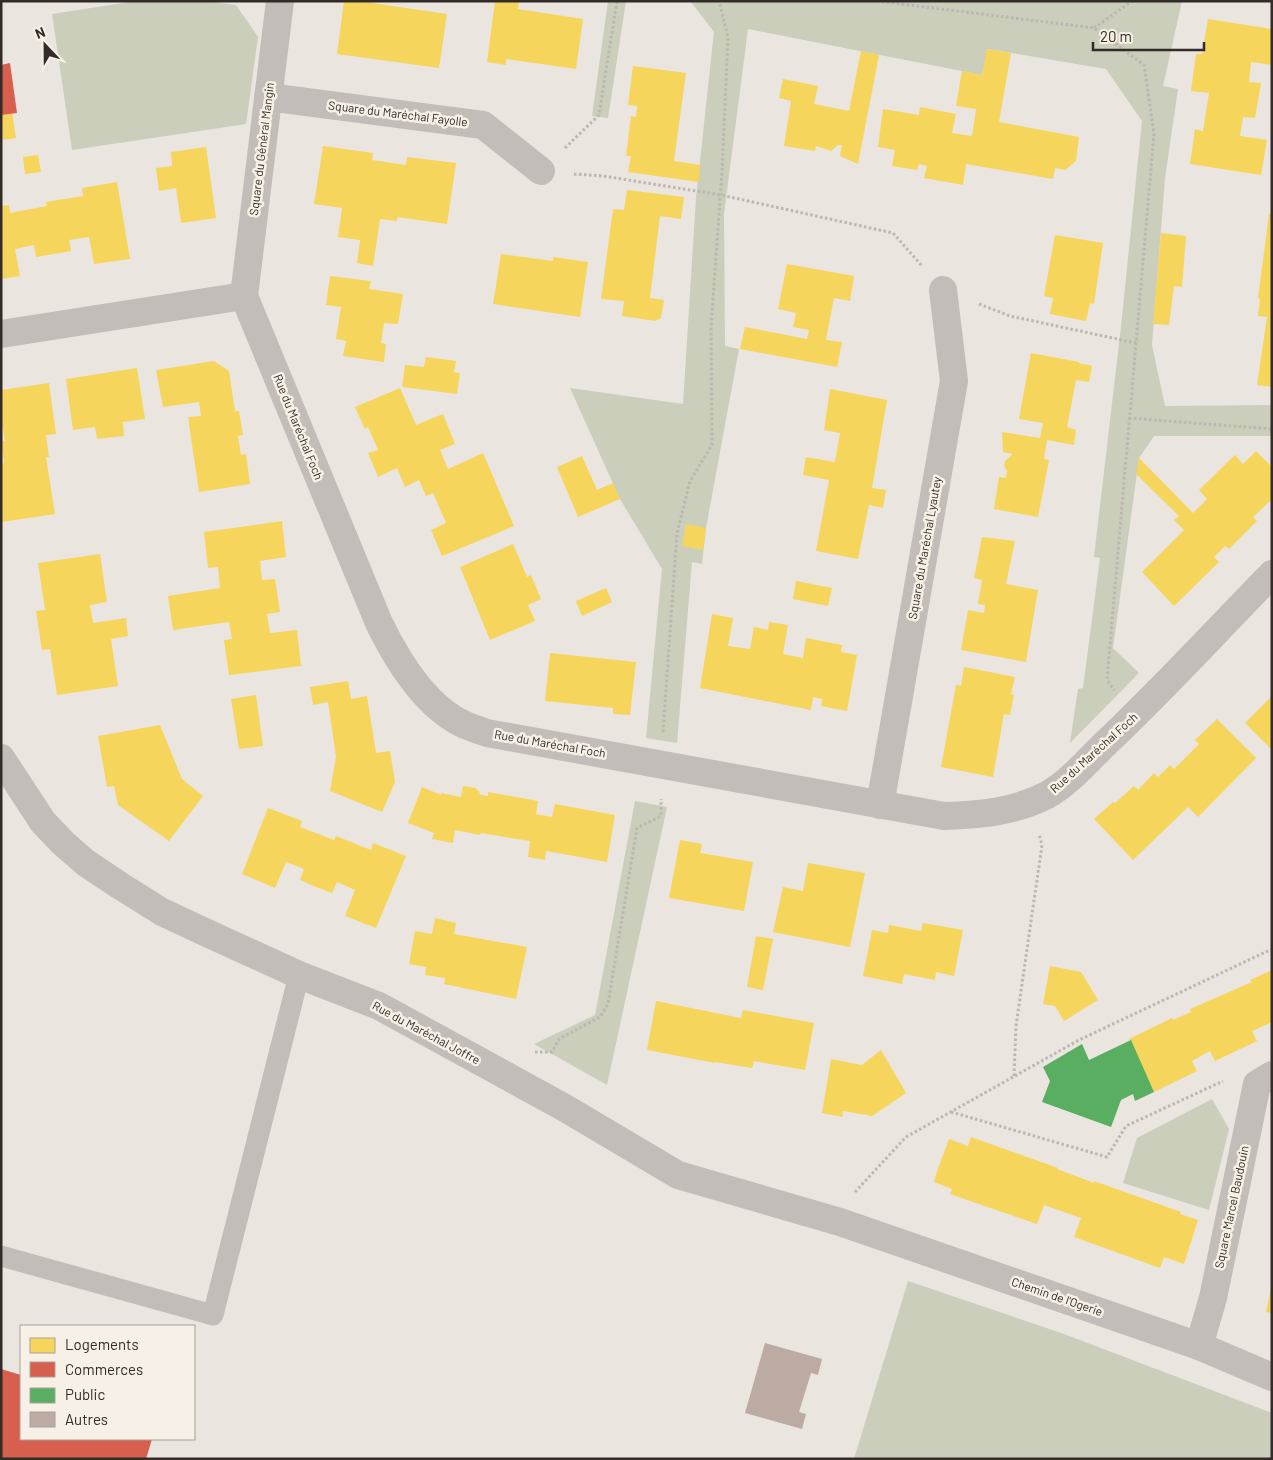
<svg xmlns="http://www.w3.org/2000/svg" width="1273" height="1460" font-family="Barlow,sans-serif">
  <style>
    .green { fill: #cacebb }
    .homes { fill: #f6d55c }
    .shops { fill: #d6604d }
    .public { fill: #5aae61 }
    .building { fill: #bcaba2 }
    .lines { fill: none; stroke-linecap: round; stroke-linejoin: round }
    .path { stroke: #bbb6b1; stroke-width: 3; stroke-dasharray: 2.5 2.5; stroke-linecap: butt }
    .service { stroke: #c2bdb8; stroke-width: 21 }
    .minor { stroke: #c2bdb8; stroke-width: 28 }
    .tertiary { stroke: #c2bdb8; stroke-width: 28 }
    .labels { text-anchor: middle; stroke-width: 5; stroke-linejoin: round; paint-order: stroke }
    .street-label { font-size: 12px; fill: #322b27; stroke: #f6f0e6 }
  </style>
  <rect width="100%" height="100%" fill="#eae5df"/>
  <g class="green">
    <polygon points="136,1 206,1 236,5 258,37 246,124 72,150 52,14"/>
    <polygon points="608,1 626,1 608,118 592,116"/>
    <polygon points="686,1 1182,1 1163,86 1178,89 1165,178 1152,345 1165,406 1272,405 1272,436 1154,436 1139,458 1113,648 1139,673 1070,743 1078,689 1083,688 1100,558 1094,557 1121,327 1142,121 1106,69 988,49 982,75 748,29 724,214 725,346 739,349 706,528 702,564 692,562 677,743 646,738 662,569 620,499 570,388 683,404 696,198 714,32 691,2"/>
    <polygon points="635,801 667,807 607,1085 534,1044 595,1015"/>
    <polygon points="1212,1099 1229,1129 1209,1210 1123,1183 1137,1138"/>
    <polygon points="908,1281 1064,1334 1272,1413 1272,1459 854,1459"/>
  </g>
  <g class="homes">
    <polygon points="344,1 359,1 447,14 439,68 337,54"/>
    <polygon points="495,1 519,1 518,9 583,19 576,69 506,59 506,65 487,62"/>
    <polygon points="1208,19 1272,29 1272,65 1251,62 1249,82 1261,83 1255,118 1243,117 1240,136 1267,140 1261,175 1190,164 1195,129 1203,131 1209,93 1191,91 1196,54 1202,54"/>
    <polygon points="987,49 1011,53 999,122 1079,137 1076,161 1065,170 1055,168 1053,179 966,164 963,185 924,178 927,166 919,164 917,170 892,166 895,150 878,147 883,109 919,115 920,107 956,114 952,133 972,136 976,109 956,106 962,71 982,75"/>
    <polygon points="861,51 879,55 858,164 840,156 842,145 838,145 831,151 816,146 815,151 784,146 791,101 779,98 783,79 818,86 814,104 849,111"/>
    <polygon points="633,66 686,73 674,161 700,165 699,182 628,172 631,156 626,156 631,116 636,117 637,106 628,105"/>
    <polygon points="12,113 16,138 3,140 1,115"/>
    <polygon points="323,146 373,153 372,160 406,165 407,157 456,163 447,224 397,217 397,221 380,219 373,266 357,263 360,240 338,237 342,208 314,204"/>
    <polygon points="206,147 216,218 181,223 176,188 159,191 156,168 172,166 171,152"/>
    <polygon points="38,155 41,172 25,174 23,157"/>
    <polygon points="117,182 130,259 94,264 89,237 69,240 71,251 36,257 34,245 15,249 20,276 1,279 1,206 9,205 10,213 47,206 46,202 83,196 82,188"/>
    <polygon points="627,190 684,197 681,219 660,216 650,298 664,300 661,318 655,321 622,316 624,301 601,299 613,209 624,210"/>
    <polygon points="1269,214 1272,214 1272,387 1257,385 1267,317 1258,316 1260,299 1258,298"/>
    <polygon points="1161,233 1186,236 1182,287 1174,286 1169,325 1153,324"/>
    <polygon points="1055,235 1103,243 1094,304 1090,303 1086,321 1050,314 1053,298 1044,296"/>
    <polygon points="501,254 553,261 553,257 588,262 580,317 493,304"/>
    <polygon points="787,264 854,276 850,301 834,298 826,340 842,342 837,367 740,349 745,327 807,339 809,330 793,327 796,313 778,309"/>
    <polygon points="330,276 371,281 369,289 403,294 398,324 384,323 381,343 386,344 384,362 343,356 346,341 336,339 341,307 326,305"/>
    <polygon points="1031,353 1079,362 1079,363 1092,366 1089,382 1076,380 1067,427 1076,430 1074,445 1047,440 1044,459 1049,460 1038,517 994,509 999,477 1006,478 1007,471 1004,466 1005,461 1013,454 1003,452 1002,432 1040,438 1043,423 1019,419"/>
    <polygon points="426,357 456,361 454,372 460,373 457,394 402,387 405,365 424,367"/>
    <polygon points="214,361 229,371 235,411 239,411 243,435 238,436 241,455 246,454 250,484 199,492 188,417 201,416 199,402 163,407 156,370"/>
    <polygon points="137,368 145,419 123,422 124,436 97,439 95,427 73,430 66,379"/>
    <polygon points="49,383 56,434 46,435 49,457 46,457 55,514 2,522 1,464 4,463 1,441 5,441 1,418 1,390"/>
    <polygon points="400,388 416,425 443,414 455,444 440,450 448,469 483,453 514,526 442,556 431,530 446,523 433,493 426,496 419,480 405,487 397,468 378,477 368,453 378,450 368,427 365,429 355,407"/>
    <polygon points="830,389 887,400 872,488 886,490 883,508 869,505 858,559 816,551 829,480 803,475 806,457 835,462 840,433 824,430"/>
    <polygon points="1256,451 1272,467 1272,499 1253,517 1257,521 1229,549 1225,546 1214,557 1219,562 1174,606 1142,572 1184,530 1174,520 1179,516 1136,474 1139,458 1193,513 1207,499 1199,490 1235,455 1243,464"/>
    <polygon points="582,456 597,490 613,483 620,499 578,517 557,467"/>
    <polygon points="282,521 286,557 260,561 262,580 275,579 280,612 267,614 270,633 297,630 301,666 229,675 224,640 232,639 229,622 173,630 168,596 220,588 218,567 208,568 204,532"/>
    <polygon points="686,524 706,528 703,550 682,546"/>
    <polygon points="982,537 1015,541 1006,584 1038,590 1026,662 961,650 968,610 984,613 985,605 978,604 982,580 974,578"/>
    <polygon points="513,544 527,577 531,575 541,599 528,605 535,621 490,640 460,567"/>
    <polygon points="100,554 107,602 90,605 93,623 126,618 128,636 111,639 118,686 57,695 50,649 42,650 36,611 45,610 38,563"/>
    <polygon points="796,581 832,588 828,606 793,599"/>
    <polygon points="606,588 612,602 582,616 576,601"/>
    <polygon points="712,614 733,618 728,646 750,649 754,627 768,630 769,622 788,625 783,654 803,658 806,638 842,645 841,652 857,655 847,711 821,706 822,699 813,697 811,710 700,688"/>
    <polygon points="550,653 636,662 630,715 613,714 613,708 545,701"/>
    <polygon points="964,667 1015,677 1011,694 1014,695 1010,715 1004,714 993,777 941,767 956,685 961,686"/>
    <polygon points="348,681 351,699 367,696 376,753 390,751 395,782 382,812 330,791 336,757 328,702 313,705 310,687"/>
    <polygon points="256,695 263,746 239,749 231,699"/>
    <polygon points="1272,696 1272,750 1245,723"/>
    <polygon points="1217,719 1256,758 1198,817 1188,807 1133,860 1094,819 1113,802 1115,803 1134,786 1138,790 1154,773 1158,777 1170,765 1174,769 1199,744 1195,740"/>
    <polygon points="160,725 182,779 203,796 169,841 118,805 114,786 107,787 98,736"/>
    <polygon points="463,786 476,788 481,795 488,796 488,792 538,801 536,814 552,817 555,804 615,815 607,862 546,851 545,860 528,857 530,841 481,833 480,835 455,830 453,843 432,839 434,833 408,823 422,787 441,795 441,793 461,797"/>
    <polygon points="268,808 302,821 300,827 334,840 336,836 371,850 373,843 406,856 376,928 345,916 355,890 337,882 332,893 316,887 300,880 304,869 286,862 275,888 242,874"/>
    <polygon points="680,840 702,844 700,853 753,862 744,911 669,898"/>
    <polygon points="808,863 865,873 850,947 773,932 783,887 803,891"/>
    <polygon points="435,918 456,923 454,934 527,947 516,999 444,984 445,978 425,975 426,967 409,964 415,931 432,934"/>
    <polygon points="923,923 963,930 954,976 936,972 935,980 904,974 902,984 863,976 872,930 888,933 889,925 921,931"/>
    <polygon points="756,936 773,939 763,990 747,987"/>
    <polygon points="1050,966 1081,972 1098,1000 1064,1021 1055,1006 1043,1004"/>
    <polygon points="1272,970 1272,1022 1252,1031 1257,1041 1215,1061 1210,1051 1192,1061 1197,1071 1154,1092 1129,1039 1172,1018 1173,1020 1191,1012 1190,1009 1252,982 1250,980"/>
    <polygon points="656,1001 741,1018 743,1010 814,1023 805,1070 754,1061 752,1068 715,1062 715,1063 647,1050"/>
    <polygon points="881,1050 906,1093 872,1116 843,1111 842,1117 822,1113 831,1059 862,1065"/>
    <polygon points="971,1137 1058,1168 1057,1169 1094,1183 1094,1181 1181,1212 1180,1214 1198,1220 1184,1264 1164,1257 1160,1268 1074,1237 1081,1218 1044,1205 1037,1224 950,1194 952,1189 934,1182 936,1174 949,1139 968,1146"/>
    <polygon points="1271,1288 1272,1288 1272,1313 1266,1312"/>
  </g>
  <g class="shops">
    <polygon points="10,63 17,113 1,115 1,65"/>
    <polygon points="1,1369 21,1375 21,1439 152,1439 146,1459 1,1459"/>
  </g>
  <polygon class="public" points="1131,1040 1154,1092 1135,1101 1133,1094 1121,1100 1111,1127 1042,1102 1050,1081 1043,1067 1082,1044 1089,1060"/>
  <polygon class="building" points="765,1343 822,1359 818,1375 811,1373 799,1412 806,1414 802,1429 745,1413"/>
  <g class="lines">
    <g class="path">
      <polyline points="877,1 1094,28 1144,65 1154,134 1107,680 1114,690"/>
      <polyline points="1094,28 1132,1"/>
      <polyline points="565,148 599,115 617,1"/>
      <polyline points="574,174 603,176 721,195 893,233 922,266"/>
      <polyline points="979,304 1010,316 1136,343"/>
      <polyline points="1129,418 1272,429"/>
      <polyline points="663,732 677,533 690,481 712,445 711,328 722,172 728,37 719,1"/>
      <polyline points="535,1052 552,1052 559,1039 600,1017 608,1004 637,828 661,816 661,799"/>
      <polyline points="1014,1076 1016,1026 1042,845 1039,834"/>
      <polyline points="951,1112 1107,1157 1126,1126 1223,1081"/>
      <polyline points="855,1192 906,1137 1079,1040 1272,949"/>
    </g>
    <polyline class="service" points="1,1256 213,1315 299,975"/>
    <g class="minor">
      <polyline points="268,97 483,125 541,171"/>
      <polyline points="244,296 280,1"/>
      <path d="M1,334L244,296L379,623C397,660 425,707 465,725C472,728 479,730 487,733L944,816C980,815 1014,812 1047,795C1069,783 1088,760 1107,742C1164,688 1217,630 1272,574"/>
      <polyline points="880,805 954,381 943,290"/>
      <polyline points="1199,1346 1213,1298 1257,1084 1272,1075"/>
    </g>
    <polyline class="tertiary" points="1,758 43,822 63,843 86,863 119,885 162,912 207,933 299,975 379,1006 565,1108 678,1175 840,1222 1199,1346 1272,1377"/>
  </g>
  <g class="labels">
    <g class="street-label">
      <text transform="translate(398 114) rotate(7)" y="4">Square du Maréchal Fayolle</text>
      <text transform="translate(262 149) rotate(-83)" y="4">Square du Général Mangin</text>
      <text transform="translate(298 427) rotate(68)" y="4">Rue du Maréchal Foch</text>
      <text transform="translate(925 548) rotate(-80)" y="4">Square du Maréchal Lyautey</text>
      <text transform="translate(550 744) rotate(10)" y="4">Rue du Maréchal Foch</text>
      <text transform="translate(1094 753) rotate(-42)" y="4">Rue du Maréchal Foch</text>
      <text transform="translate(426 1033) rotate(28)" y="4">Rue du Maréchal Joffre</text>
      <text transform="translate(1232 1207) rotate(-78)" y="4">Square Marcel Baudouin</text>
      <text transform="translate(1057 1297) rotate(19)" y="4">Chemin de l'Ogerie</text>
    </g>
  </g>
  <rect width="1273" height="1460" fill="none" stroke="#322b27" stroke-width="5"/>
  <rect x="20" y="1325" width="175" height="115" fill="#f6f0e6" stroke="#a8a19a"/>
  <rect x="30" y="1338" width="25" height="15" fill="#f6d55c" stroke="#a8a19a"/>
  <text x="65" y="1350" font-size="15" fill="#322b27">Logements</text>
  <rect x="30" y="1362" width="25" height="15" fill="#d6604d" stroke="#a8a19a"/>
  <text x="65" y="1375" font-size="15" fill="#322b27">Commerces</text>
  <rect x="30" y="1388" width="25" height="15" fill="#5aae61" stroke="#a8a19a"/>
  <text x="65" y="1400" font-size="15" fill="#322b27">Public</text>
  <rect x="30" y="1412" width="25" height="15" fill="#bcaba2" stroke="#a8a19a"/>
  <text x="65" y="1425" font-size="15" fill="#322b27">Autres</text>
  <g transform="translate(45 45) rotate(338)" stroke="#f6f0e6" stroke-width="4" paint-order="stroke">
  <path d="M0-4L9 19L0 12L-9 19Z" fill="#322b27"/>
  <text y="-8" font-size="14" font-weight="bold" text-anchor="middle" fill="#322b27">N</text>
  </g>
  <path d="M1093 42v8h111v-8" fill="none" stroke="#322b27" stroke-width="2.5"/>
  <text x="1100" y="42" font-size="15" fill="#322b27" stroke="#f6f0e6" stroke-width="4" paint-order="stroke">20 m</text>
</svg>
